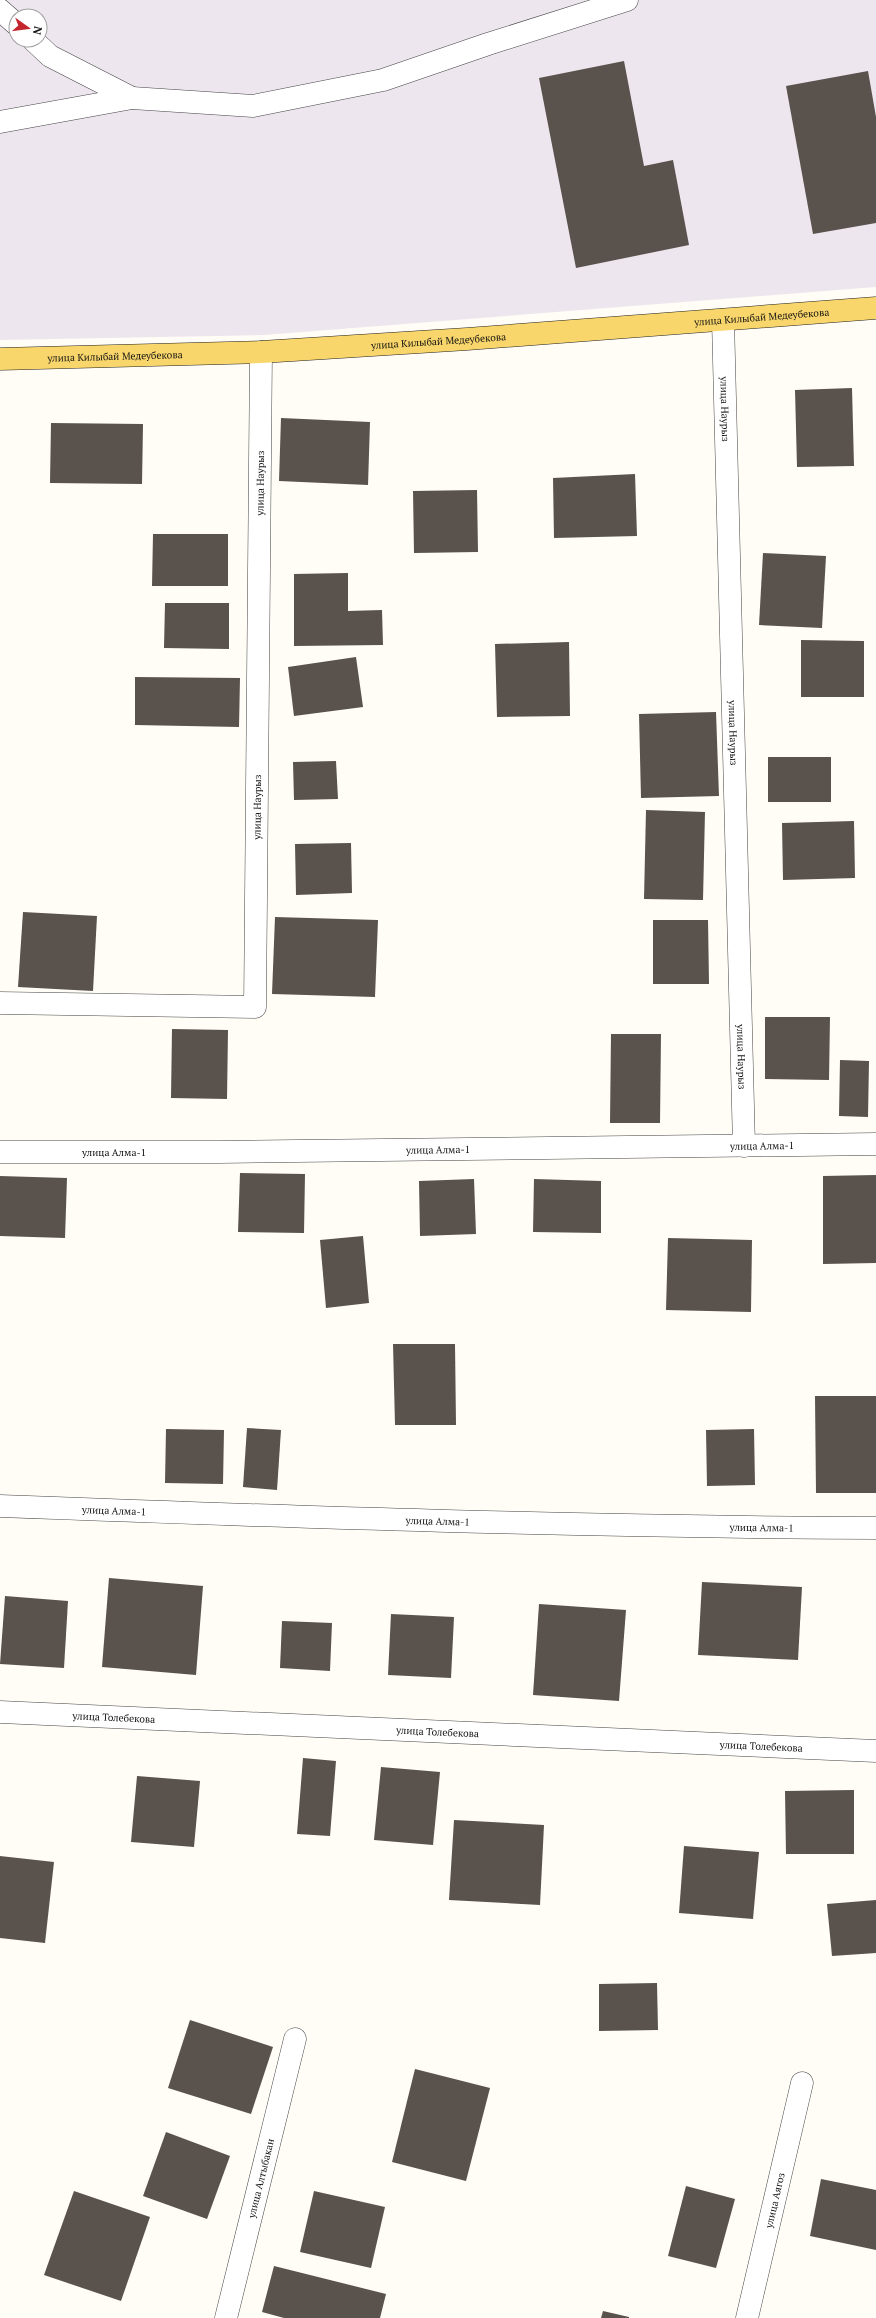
<svg xmlns="http://www.w3.org/2000/svg" width="876" height="2318" font-family="'PT Serif',serif">
  <style>
    .industrial { fill: #eee6ef; fill-rule: evenodd }
    .building { fill: #5a524d }
    .lines { fill: none; stroke-linecap: round; stroke-linejoin: round }
    .minor-casing { stroke: #444; stroke-width: 23 }
    .major-casing { stroke: #222; stroke-width: 23 }
    .minor { stroke: #fff; stroke-width: 22 }
    .major { stroke: #f9d66b; stroke-width: 22 }
    .labels { text-anchor: middle; stroke-width: 4; stroke-linejoin: round; paint-order: stroke }
    .street-label { font-size: 10px; fill: #111; stroke: #fff }
  </style>
  <rect width="100%" height="100%" fill="#fffdf5"/>
  <path class="industrial" d="M0,0H876V287L264,335L0,340ZM16,16H40V40H16Z"/>
  <g class="building">
    <polygon points="624,61 644,166 673,160 689,245 576,268 539,78"/>
    <polygon points="868,71 876,117 876,223 813,234 786,86"/>
    <polygon points="852,388 854,466 797,467 795,390"/>
    <polygon points="281,418 370,422 368,485 279,481"/>
    <polygon points="51,423 143,424 142,484 50,483"/>
    <polygon points="635,474 637,536 554,538 553,478"/>
    <polygon points="477,490 478,552 414,553 413,491"/>
    <polygon points="153,534 228,534 228,586 152,586"/>
    <polygon points="763,553 826,556 822,628 759,625"/>
    <polygon points="348,573 348,611 382,610 383,645 294,646 294,574"/>
    <polygon points="165,603 229,603 229,649 164,648"/>
    <polygon points="801,640 864,641 864,697 801,697"/>
    <polygon points="569,642 570,716 497,717 495,644"/>
    <polygon points="356,657 363,707 294,716 288,667"/>
    <polygon points="135,677 240,678 239,727 135,725"/>
    <polygon points="716,712 719,796 641,798 639,714"/>
    <rect x="768" y="757" width="63" height="45"/>
    <polygon points="336,761 338,799 294,800 293,762"/>
    <polygon points="646,810 705,812 703,900 644,899"/>
    <polygon points="854,821 855,878 783,880 782,823"/>
    <polygon points="351,843 352,893 296,895 295,844"/>
    <polygon points="23,912 97,916 93,991 18,987"/>
    <polygon points="275,917 378,920 375,997 272,994"/>
    <polygon points="653,920 708,920 709,984 653,984"/>
    <polygon points="765,1017 830,1017 829,1080 765,1079"/>
    <polygon points="172,1029 228,1030 227,1099 171,1098"/>
    <polygon points="611,1034 661,1034 660,1123 610,1123"/>
    <polygon points="840,1060 869,1061 868,1117 839,1116"/>
    <polygon points="240,1173 305,1174 304,1233 238,1232"/>
    <polygon points="876,1175 876,1263 823,1264 823,1176"/>
    <polygon points="0,1176 67,1178 65,1238 0,1236"/>
    <polygon points="474,1179 476,1234 420,1236 419,1181"/>
    <polygon points="534,1179 601,1181 601,1233 533,1232"/>
    <polygon points="363,1236 369,1303 326,1308 320,1240"/>
    <polygon points="668,1238 752,1240 751,1312 666,1310"/>
    <polygon points="393,1344 455,1344 456,1425 395,1425"/>
    <polygon points="815,1396 876,1396 876,1493 816,1493"/>
    <polygon points="247,1428 281,1430 277,1490 243,1487"/>
    <polygon points="166,1429 224,1430 223,1484 165,1483"/>
    <polygon points="754,1429 755,1485 707,1486 706,1430"/>
    <polygon points="109,1578 203,1586 196,1675 102,1667"/>
    <polygon points="702,1582 802,1587 798,1660 698,1655"/>
    <polygon points="5,1596 68,1601 64,1668 0,1664"/>
    <polygon points="539,1604 626,1610 619,1701 533,1695"/>
    <polygon points="391,1614 454,1617 451,1678 388,1675"/>
    <polygon points="282,1621 332,1623 330,1671 280,1668"/>
    <polygon points="303,1758 336,1761 330,1836 297,1834"/>
    <polygon points="381,1767 440,1772 433,1845 374,1840"/>
    <polygon points="137,1776 200,1781 194,1847 131,1842"/>
    <polygon points="854,1790 854,1854 786,1854 785,1791"/>
    <polygon points="454,1820 544,1825 540,1905 449,1900"/>
    <polygon points="684,1846 759,1852 753,1919 679,1913"/>
    <polygon points="0,1856 54,1862 45,1943 0,1938"/>
    <polygon points="876,1900 876,1953 832,1956 827,1904"/>
    <polygon points="657,1983 658,2030 599,2031 599,1984"/>
    <polygon points="190,2020 273,2047 251,2114 168,2088"/>
    <polygon points="415,2069 490,2088 466,2181 392,2162"/>
    <polygon points="166,2132 230,2156 207,2219 143,2196"/>
    <polygon points="821,2179 876,2190 876,2250 810,2236"/>
    <polygon points="686,2186 735,2199 716,2268 668,2256"/>
    <polygon points="74,2191 150,2217 121,2301 44,2275"/>
    <polygon points="314,2191 385,2207 371,2268 300,2252"/>
    <polygon points="274,2266 386,2294 380,2318 284,2318 262,2312"/>
    <polygon points="603,2311 629,2317 629,2318 601,2318"/>
  </g>
  <g class="lines">
    <defs>
      <g id="minor">
        <polyline points="0,10 16,24"/>
        <polyline points="33,40 50,56 132,98"/>
        <polyline points="0,122 132,98 253,106 383,80 488,44 627,0"/>
        <path id="s1" d="M723,320L744,1146"/>
        <path id="s2" d="M0,1003L255,1007L261,352"/>
        <path id="s3" d="M0,1152H219L876,1144"/>
        <path id="s4" d="M0,1506C292,1517 584,1527 876,1528"/>
        <path id="s5" d="M0,1712L876,1751"/>
        <path id="s6" d="M226,2318L295,2039"/>
        <path id="s7" d="M747,2318L802,2083"/>
      </g>
      <g id="major">
        <path id="s8" d="M0,359L261,352L467,339L876,308"/>
      </g>
    </defs>
    <use href="#minor" class="minor-casing"/>
    <use href="#major" class="major-casing"/>
    <use href="#minor" class="minor"/>
    <use href="#major" class="major"/>
  </g>
  <g class="labels">
    <g class="street-label">
      <text dy="4" stroke="none"><textPath href="#s8" startOffset="763">улица Килыбай Медеубекова</textPath></text>
      <text dy="4" stroke="none"><textPath href="#s8" startOffset="439">улица Килыбай Медеубекова</textPath></text>
      <text dy="4" stroke="none"><textPath href="#s8" startOffset="115">улица Килыбай Медеубекова</textPath></text>
      <text dy="4" stroke="none"><textPath href="#s1" startOffset="89">улица Наурыз</textPath></text>
      <text dy="4" stroke="none"><textPath href="#s2" startOffset="779">улица Наурыз</textPath></text>
      <text dy="4" stroke="none"><textPath href="#s1" startOffset="413">улица Наурыз</textPath></text>
      <text dy="4" stroke="none"><textPath href="#s2" startOffset="455">улица Наурыз</textPath></text>
      <text dy="4" stroke="none"><textPath href="#s1" startOffset="737">улица Наурыз</textPath></text>
      <text dy="4" stroke="none"><textPath href="#s3" startOffset="762">улица Алма-1</textPath></text>
      <text dy="4" stroke="none"><textPath href="#s3" startOffset="438">улица Алма-1</textPath></text>
      <text dy="4" stroke="none"><textPath href="#s3" startOffset="114">улица Алма-1</textPath></text>
      <text dy="4" stroke="none"><textPath href="#s4" startOffset="114">улица Алма-1</textPath></text>
      <text dy="4" stroke="none"><textPath href="#s4" startOffset="438">улица Алма-1</textPath></text>
      <text dy="4" stroke="none"><textPath href="#s4" startOffset="762">улица Алма-1</textPath></text>
      <text dy="4" stroke="none"><textPath href="#s5" startOffset="114">улица Толебекова</textPath></text>
      <text dy="4" stroke="none"><textPath href="#s5" startOffset="438">улица Толебекова</textPath></text>
      <text dy="4" stroke="none"><textPath href="#s5" startOffset="762">улица Толебекова</textPath></text>
      <text dy="4" stroke="none"><textPath href="#s6" startOffset="144">улица Алтыбакан</textPath></text>
      <text dy="4" stroke="none"><textPath href="#s7" startOffset="121">улица Аягоз</textPath></text>
    </g>
  </g>
  <g transform="translate(28 28) rotate(104)"><circle r="19" fill="#ffffff" stroke="#a0a0a0"/>
  <path d="M0-3L7 15L0 10L-7 15Z" fill="#c4262e"/>
  <text y="-6" font-size="11" font-weight="bold" text-anchor="middle" fill="#111111">N</text>
  </g>
</svg>
